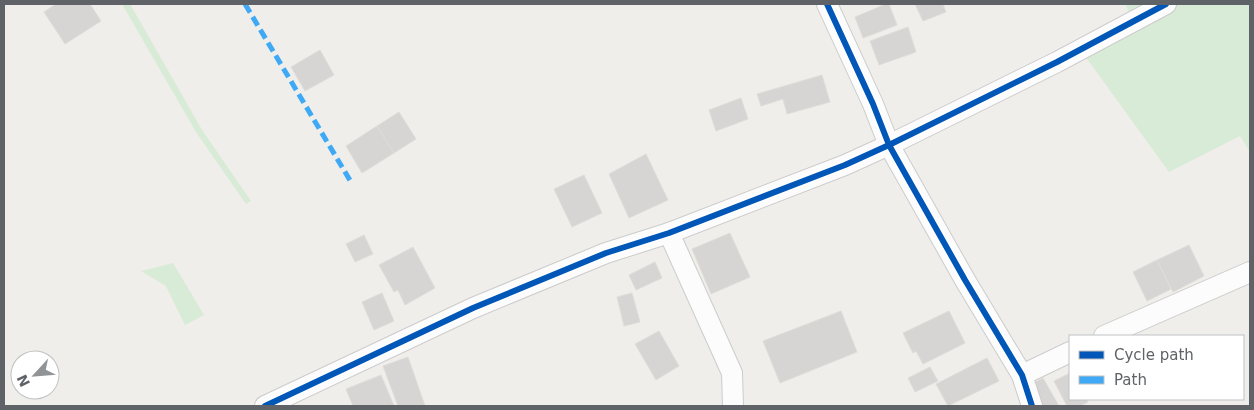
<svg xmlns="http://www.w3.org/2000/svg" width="1254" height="410" font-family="'DejaVu Sans',sans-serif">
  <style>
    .green { fill: #d8ebd6 }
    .building { fill: #d6d5d3; stroke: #deddd9 }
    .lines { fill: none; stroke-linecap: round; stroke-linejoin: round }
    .street-casing { stroke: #cbcccc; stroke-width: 22 }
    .street { stroke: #fdfcfc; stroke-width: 20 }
    .quiet { stroke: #3fa9f5; stroke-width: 5; stroke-dasharray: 10 5; stroke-linecap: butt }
    .cycleway-casing { stroke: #fff; stroke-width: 9 }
    .cycleway { stroke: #0057b8; stroke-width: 6 }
  </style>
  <rect width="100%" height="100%" fill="#efeeea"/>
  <g class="green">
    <polygon points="122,4 130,4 202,130 251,201 246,204 196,132"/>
    <polygon points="1125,4 1250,4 1250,152 1240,136 1169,172 1085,56 1137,28"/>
    <polygon points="173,263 204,315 185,325 166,286 141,271"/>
  </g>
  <g class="building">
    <polygon points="56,4 90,4 101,21 65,44 44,12"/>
    <polygon points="886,4 889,4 897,25 863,38 855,17"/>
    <polygon points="915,4 943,4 946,12 923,21"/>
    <polygon points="908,27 916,52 879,65 870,41"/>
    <polygon points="320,50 334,75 305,91 291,67"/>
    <polygon points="822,75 830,102 787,114 783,99 761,106 757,94"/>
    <polygon points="741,98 748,119 716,131 709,110"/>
    <polygon points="399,112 416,139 394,153 377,126"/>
    <polygon points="377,126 394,153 362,173 346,146"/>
    <polygon points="646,154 668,200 629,218 609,174"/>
    <polygon points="584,175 602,213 572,227 554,189"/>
    <polygon points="730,233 750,277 711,294 692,249"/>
    <polygon points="364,235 373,254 355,262 346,244"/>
    <polygon points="1189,245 1204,276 1173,292 1157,260"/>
    <polygon points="413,247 435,288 405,305 398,290 394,292 379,265"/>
    <polygon points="1157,260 1171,289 1147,301 1133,272"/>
    <polygon points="655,262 662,278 636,290 629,275"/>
    <polygon points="382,293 394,321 374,330 362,302"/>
    <polygon points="632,293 640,322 624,326 617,297"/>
    <polygon points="841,311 857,352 780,383 763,341"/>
    <polygon points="949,311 965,343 923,364 916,351 913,353 903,333"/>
    <polygon points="659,331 679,366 656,380 635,344"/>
    <polygon points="408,357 425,406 398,406 383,366"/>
    <polygon points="987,358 999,381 948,406 936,384"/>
    <polygon points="930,367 938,381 915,392 908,378"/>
    <polygon points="1070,373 1070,399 1086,399 1088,402 1080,406 1067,406 1054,381"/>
    <polygon points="381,375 394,406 353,406 346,389"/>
    <polygon points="1043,378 1059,406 1042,406 1030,385"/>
  </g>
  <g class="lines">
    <defs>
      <g id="street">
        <polyline points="827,4 873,104 889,145 965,280 1022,375 1032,406"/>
        <polyline points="669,233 732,373 733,406"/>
        <polyline points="1104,336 1250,272"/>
        <polyline points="1022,375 1070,352"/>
        <polyline points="265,406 473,308 606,253 669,233 845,165 889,145 1057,62 1166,4"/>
      </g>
    </defs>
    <use href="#street" class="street-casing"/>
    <use href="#street" class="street"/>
    <polyline class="quiet" points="245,4 351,182"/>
    <defs>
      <g id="cycleway">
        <polyline points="827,4 873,104 889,145 965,280 1022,375 1032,406"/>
        <polyline points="265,406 473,308 606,253 669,233 845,165 889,145 1057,62 1166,4"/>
      </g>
    </defs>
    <use href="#cycleway" class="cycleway-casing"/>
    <use href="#cycleway" class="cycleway"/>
  </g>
  <rect width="1254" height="410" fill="none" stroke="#5f6368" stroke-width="10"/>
  <rect x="1069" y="335" width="175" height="65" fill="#ffffff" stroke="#bfc1c3"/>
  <rect x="1079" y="351" width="25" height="8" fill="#0057b8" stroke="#bfc1c3"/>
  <text x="1114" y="360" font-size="15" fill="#5f6368">Cycle path</text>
  <rect x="1079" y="376" width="25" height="8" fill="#3fa9f5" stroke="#bfc1c3"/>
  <text x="1114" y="385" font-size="15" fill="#5f6368">Path</text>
  <g transform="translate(35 375) rotate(244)"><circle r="24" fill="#ffffff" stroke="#bfc1c3"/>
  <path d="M0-4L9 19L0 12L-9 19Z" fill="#919496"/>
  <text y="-8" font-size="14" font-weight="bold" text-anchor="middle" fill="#5f6368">N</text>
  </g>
</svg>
